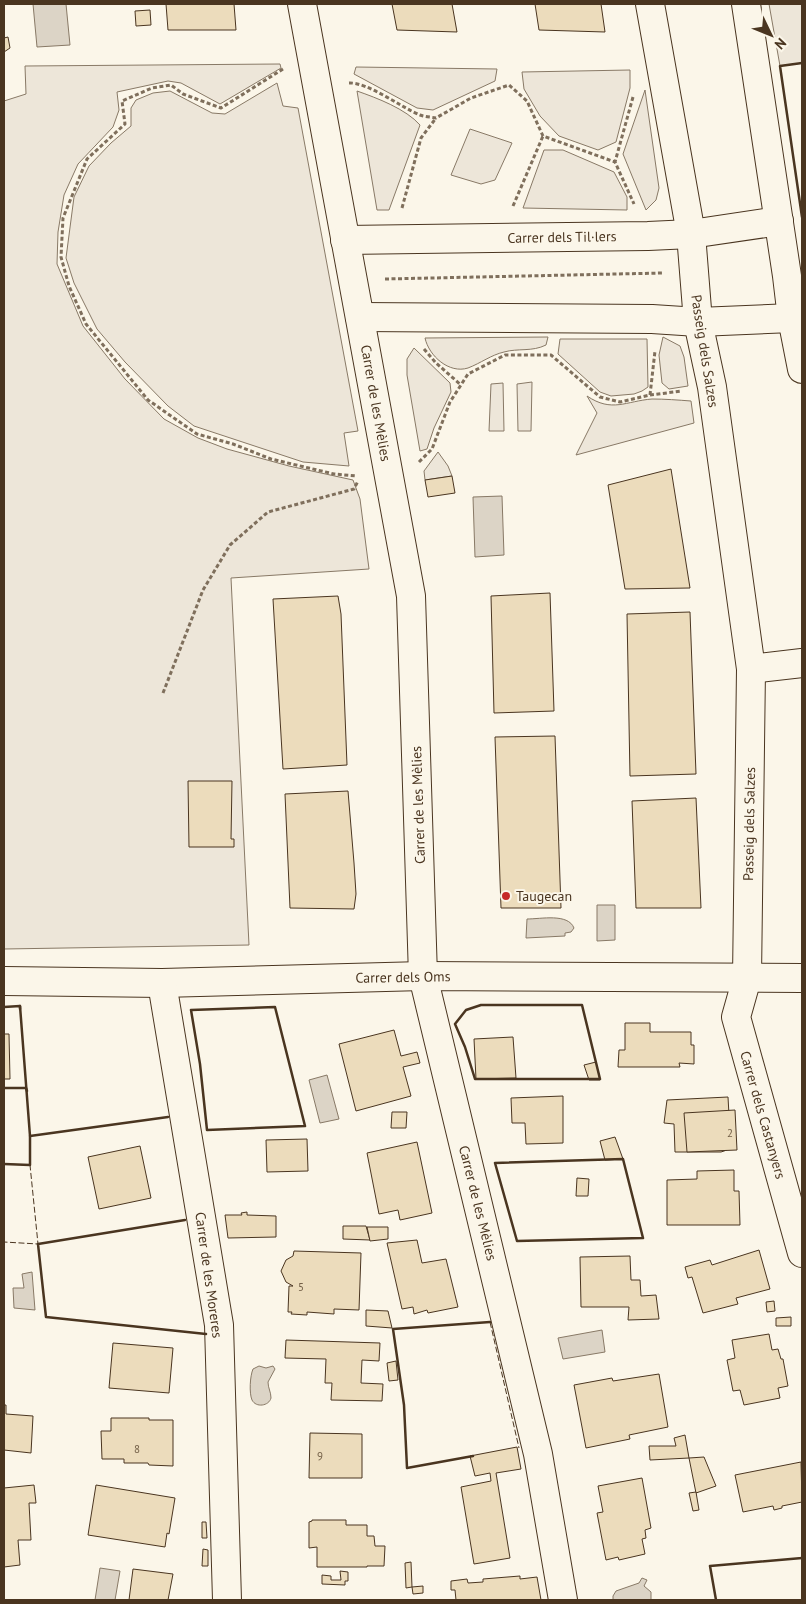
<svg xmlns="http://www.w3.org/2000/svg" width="806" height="1604" font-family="'PT Sans',sans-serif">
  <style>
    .green { fill: #ede6d9; stroke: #887966 }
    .water { fill: #dcd4c6; stroke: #887966 }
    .building { fill: #ecdcbc; stroke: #4a3520 }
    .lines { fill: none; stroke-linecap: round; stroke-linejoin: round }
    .street-casing { stroke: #4a3520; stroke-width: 30 }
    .path { stroke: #7f6f5c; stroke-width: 3; stroke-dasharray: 4 2.5; stroke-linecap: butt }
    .street { stroke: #fbf6e9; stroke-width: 28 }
    .fence { stroke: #4a3520; stroke-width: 1; stroke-dasharray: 6 2.5; stroke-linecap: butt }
    .wall { stroke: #4a3520; stroke-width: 2.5 }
    .poi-dot { fill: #c62828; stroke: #fbf6e9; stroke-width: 2 }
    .labels { text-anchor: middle; stroke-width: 4; stroke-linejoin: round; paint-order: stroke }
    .number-label { font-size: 11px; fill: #725f47 }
    .street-label { font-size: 14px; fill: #4a3520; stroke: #fbf6e9 }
    .poi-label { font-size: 14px; fill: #4a3520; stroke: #fbf6e9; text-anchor: start }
  </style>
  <rect width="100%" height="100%" fill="#fbf6e9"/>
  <g class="green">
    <polygon points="769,4 802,4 802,63 780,66"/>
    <polygon points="280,64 281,68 220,104 181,83 168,81 117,92 119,110 113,127 78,164 64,195 58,232 57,264 83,326 125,379 164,419 198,438 227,449 289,466 353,480 360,499 369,569 231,578 249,945 4,949 4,101 26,94 25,66"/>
    <polygon points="356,67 497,69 495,81 433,110 417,108 354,74"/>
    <polygon points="630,70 630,88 616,142 598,150 559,136 540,116 524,89 522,72"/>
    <polygon points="277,83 283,106 298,108 358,431 344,433 349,466 303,462 194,426 168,406 125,362 97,329 74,283 66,258 74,197 89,166 111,143 131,126 131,108 136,100 153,93 170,91 212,113 225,114"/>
    <polygon points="645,90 659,188 656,200 646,210 623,154"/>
    <path d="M357,91C377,98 406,109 420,125L389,210H377Z"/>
    <polygon points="470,129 512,143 495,180 481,184 451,175"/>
    <polygon points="544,150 563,150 614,172 627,197 627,210 523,208"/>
    <path d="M548,337L546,345C532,352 518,348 504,352C491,355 481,363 468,368C449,374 429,356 425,338Z"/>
    <polygon points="663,337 680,346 684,357 688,386 669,389 662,383 659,355"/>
    <polygon points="560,339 647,339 648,387 642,391 634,394 611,396 600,392 558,354"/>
    <polygon points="414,348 450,383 451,392 434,428 427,449 420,451 407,375 407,359"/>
    <polygon points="532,382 531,431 518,431 517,384"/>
    <polygon points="503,383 504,431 489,431 491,384"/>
    <path d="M587,396C612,413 626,401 652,399C665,399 678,400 691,401L694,423L576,455L597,413Z"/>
    <polygon points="438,452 448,466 452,476 425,480 424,471"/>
  </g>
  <g class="water">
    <polygon points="33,4 66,4 70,45 37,47"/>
    <polygon points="502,496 504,555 475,557 473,497"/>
    <polygon points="597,905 615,905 615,940 597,941"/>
    <path d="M527,919C541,919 568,913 574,928L571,932L565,933V936L526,938Z"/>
    <polygon points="327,1075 339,1119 320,1123 309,1080"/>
    <polygon points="32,1272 35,1310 14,1308 13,1288 24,1288 22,1274"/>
    <polygon points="602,1330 605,1352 563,1359 558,1338"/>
    <path d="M259,1366L266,1368L273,1366L275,1369L268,1382C268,1388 271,1392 271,1398C269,1406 256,1408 252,1400C249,1393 250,1376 253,1369Z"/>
    <polygon points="100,1568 120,1571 115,1600 95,1600"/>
    <polygon points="642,1578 647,1580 644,1586 651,1592 651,1600 613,1600 613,1596 616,1591 639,1583"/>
  </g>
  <g class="building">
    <polygon points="166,4 234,4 236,30 168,30"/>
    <polygon points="392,4 452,4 457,32 397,30"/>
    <polygon points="535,4 601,4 605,32 539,30"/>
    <polygon points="150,10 151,25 136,26 135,11"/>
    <polygon points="8,37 10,48 4,52 4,38"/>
    <polygon points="671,469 690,588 625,589 608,485"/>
    <polygon points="452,476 455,493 428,497 425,480"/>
    <polygon points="550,593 554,711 494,713 491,596"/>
    <polygon points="338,596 341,614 347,765 283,769 273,599"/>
    <polygon points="690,612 696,774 630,776 627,614"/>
    <polygon points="555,736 561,908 501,908 495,737"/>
    <polygon points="188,781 232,781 231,839 234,839 234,847 189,847"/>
    <polygon points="348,791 354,863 356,894 354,909 290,908 285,794"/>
    <polygon points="696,798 701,908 636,908 632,801"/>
    <polygon points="625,1023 650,1023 650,1032 691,1032 691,1045 694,1045 694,1064 679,1063 680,1067 618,1067 619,1050 625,1050"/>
    <polygon points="394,1030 401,1056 417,1052 420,1063 403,1067 411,1096 356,1111 339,1044"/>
    <polygon points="4,1034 9,1034 10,1079 4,1079"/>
    <polygon points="513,1037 516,1078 476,1079 474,1039"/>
    <polygon points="596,1062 600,1080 589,1080 584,1065"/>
    <polygon points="563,1096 563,1143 526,1144 525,1123 512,1123 511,1098"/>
    <polygon points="728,1097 730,1133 723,1132 727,1150 721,1152 675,1152 674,1124 664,1123 667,1100"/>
    <polygon points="735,1110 737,1150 687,1152 684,1113"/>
    <polygon points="392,1112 407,1112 406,1128 391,1128"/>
    <polygon points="615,1137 623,1159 605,1160 600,1141"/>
    <polygon points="307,1139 308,1171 267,1172 266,1140"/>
    <polygon points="417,1142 432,1213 400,1220 398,1210 379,1214 367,1153"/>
    <polygon points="140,1146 151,1198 99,1209 88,1157"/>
    <polygon points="734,1170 734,1191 739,1191 740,1225 667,1225 667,1180 697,1179 697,1171"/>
    <polygon points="577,1178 589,1179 588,1196 576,1196"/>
    <polygon points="247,1212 247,1215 276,1216 276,1237 228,1238 225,1215 242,1215 241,1213"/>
    <polygon points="343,1226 366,1226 370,1240 343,1239"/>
    <polygon points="367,1227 388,1227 388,1239 370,1241"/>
    <polygon points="417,1240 422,1263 446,1259 458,1307 428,1313 427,1310 414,1314 413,1307 402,1309 387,1243"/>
    <polygon points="759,1250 770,1289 736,1298 738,1304 703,1313 692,1277 688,1278 685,1267 710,1260 712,1265"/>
    <polygon points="294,1251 361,1253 359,1310 334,1309 334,1314 307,1312 307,1315 291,1314 292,1312 288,1312 289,1286 293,1286 286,1282 281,1271 286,1260 293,1256"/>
    <polygon points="630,1256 631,1280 640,1280 641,1296 656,1295 659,1319 628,1320 629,1307 581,1307 580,1257"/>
    <polygon points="774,1301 775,1311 767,1312 766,1302"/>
    <polygon points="366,1310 388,1311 392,1328 366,1326"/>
    <polygon points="791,1317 791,1326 776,1326 776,1318"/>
    <polygon points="769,1334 772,1350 778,1349 781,1359 783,1359 788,1386 778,1388 780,1398 744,1405 740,1390 733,1391 727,1360 735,1358 732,1340"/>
    <polygon points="286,1340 380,1343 379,1361 362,1360 361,1383 383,1384 382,1401 331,1400 332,1383 325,1383 326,1359 285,1358"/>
    <polygon points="113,1343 173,1348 169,1393 109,1388"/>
    <polygon points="396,1361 398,1380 389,1381 387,1363"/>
    <polygon points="659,1374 668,1427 629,1435 630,1439 586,1448 574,1385 612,1378 613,1381"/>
    <polygon points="4,1405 6,1405 6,1414 33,1416 31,1453 4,1450"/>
    <polygon points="111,1418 149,1418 149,1420 173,1420 173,1466 149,1465 148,1463 124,1463 124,1459 102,1459 101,1431 111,1431"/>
    <polygon points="310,1433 362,1434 362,1478 309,1478"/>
    <polygon points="685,1435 689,1458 650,1460 649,1446 676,1446 674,1438"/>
    <polygon points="517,1447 521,1469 496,1473 510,1558 474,1564 461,1487 491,1481 490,1473 475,1476 470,1456"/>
    <polygon points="704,1457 716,1486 696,1493 689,1458"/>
    <polygon points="801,1462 802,1502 782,1506 782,1508 774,1510 773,1506 743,1512 735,1475"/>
    <polygon points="642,1478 651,1528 645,1530 646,1538 642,1539 645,1554 619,1560 618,1557 606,1560 597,1513 603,1512 598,1486"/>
    <polygon points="34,1485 36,1503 29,1503 31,1540 18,1540 20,1565 4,1567 4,1488"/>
    <polygon points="96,1485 175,1498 169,1534 167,1533 165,1547 88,1535"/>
    <polygon points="696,1492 699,1510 693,1511 689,1493"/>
    <polygon points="312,1520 346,1520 346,1525 367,1525 367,1536 374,1536 375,1546 385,1546 384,1566 367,1566 367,1567 317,1567 317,1547 309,1548 309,1522 312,1521"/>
    <polygon points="202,1522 206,1522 207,1538 202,1538"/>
    <polygon points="203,1549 208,1550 208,1566 202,1566"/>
    <polygon points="411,1562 412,1587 406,1588 405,1563"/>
    <polygon points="133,1569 173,1574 168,1600 129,1600"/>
    <polygon points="340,1571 348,1572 348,1581 345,1581 345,1585 322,1584 322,1575 331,1576 331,1580 341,1580"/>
    <polygon points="520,1576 520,1579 537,1577 541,1600 456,1600 455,1590 451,1590 451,1581 467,1579 468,1583 483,1582 483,1579"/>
    <polygon points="423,1586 423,1593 413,1594 412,1587"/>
  </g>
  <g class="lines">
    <defs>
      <g id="street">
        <polyline points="302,4 411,596 423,976 538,1454 563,1600"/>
        <polyline points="650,4 691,234 698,322 712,387 751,669 747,978 736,1017 802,1253"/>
        <polyline points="746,4 787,276 792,318 802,369"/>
        <polyline points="345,240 648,236 691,234 779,221"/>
        <polyline points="360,317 652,319 698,322 792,318"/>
        <polyline points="751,669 802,663"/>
        <polyline points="4,981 162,983 423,976 802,978"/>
        <polyline points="162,983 219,1325 227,1600"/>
      </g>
    </defs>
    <use href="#street" class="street-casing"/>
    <g class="path">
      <polyline points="283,69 221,108 183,94 171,85 152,88 122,101 125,124 87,159 63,218 61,257 69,286 86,324 148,400 197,434 233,444 271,459 334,474 357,476"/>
      <path d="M349,83C368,82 402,108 420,115C425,117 431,117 436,118L471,98L509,85L527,101L543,136L615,162"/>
      <polyline points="633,97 615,162 634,204"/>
      <polyline points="513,206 543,136"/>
      <polyline points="402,208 421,138 436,118"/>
      <polyline points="385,279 663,273"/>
      <polyline points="424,349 436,363 461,385"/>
      <polyline points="650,395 655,351"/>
      <polyline points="419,462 432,449 450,402 468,374 505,355 551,355 600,397 620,402 650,395 682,391"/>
      <polyline points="163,693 203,590 230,545 268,512 354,489 358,481"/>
    </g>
    <use href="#street" class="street"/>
    <g class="fence">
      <polyline points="4,1164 30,1165 38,1244 4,1242"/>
      <polyline points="490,1322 519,1448"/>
    </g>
    <g class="wall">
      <polyline points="802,63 780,66 802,217"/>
      <polygon points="481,1005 582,1005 600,1079 475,1079 465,1047 455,1024 466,1010"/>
      <polyline points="20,1006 30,1136 168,1117"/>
      <polyline points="4,1007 20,1006 20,1009"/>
      <polygon points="275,1007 305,1126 207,1130 200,1064 191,1010"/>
      <polyline points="4,1088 26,1088 27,1091"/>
      <polygon points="623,1159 643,1238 517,1241 495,1163"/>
      <polyline points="4,1164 30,1165 30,1136"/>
      <polyline points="185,1220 38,1244 46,1317 206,1334"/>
      <polyline points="473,1456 407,1468 404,1405 393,1329 490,1322"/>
      <polyline points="716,1600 710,1566 802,1558"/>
    </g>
  </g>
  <circle class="poi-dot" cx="506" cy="896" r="5"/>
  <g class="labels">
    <g class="number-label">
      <text x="730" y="1137">2</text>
      <text x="301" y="1291">5</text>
      <text x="137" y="1453">8</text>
      <text x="320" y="1460">9</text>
    </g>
    <g class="street-label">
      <text transform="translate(562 237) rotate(-1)" y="5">Carrer dels Til·lers</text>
      <text transform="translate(705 351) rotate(81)" y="5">Passeig dels Salzes</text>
      <text transform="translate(376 403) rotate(80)" y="5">Carrer de les Mèlies</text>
      <text transform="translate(418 805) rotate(-92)" y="5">Carrer de les Mèlies</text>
      <text transform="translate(749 824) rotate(-89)" y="5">Passeig dels Salzes</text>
      <text transform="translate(403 977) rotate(-1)" y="5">Carrer dels Oms</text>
      <text transform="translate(763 1115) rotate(74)" y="5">Carrer dels Castanyers</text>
      <text transform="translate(478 1203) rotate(76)" y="5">Carrer de les Mèlies</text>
      <text transform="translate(209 1275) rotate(82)" y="5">Carrer de les Moreres</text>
    </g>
    <g class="poi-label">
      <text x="516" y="901">Taugecan</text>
    </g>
  </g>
  <rect width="806" height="1604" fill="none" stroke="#4a3520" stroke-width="10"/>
  <g transform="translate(771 35) rotate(133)" stroke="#fbf6e9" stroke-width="4" paint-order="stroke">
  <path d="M0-4L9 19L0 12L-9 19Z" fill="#4a3520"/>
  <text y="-8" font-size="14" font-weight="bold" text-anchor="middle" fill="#4a3520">N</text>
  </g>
</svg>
